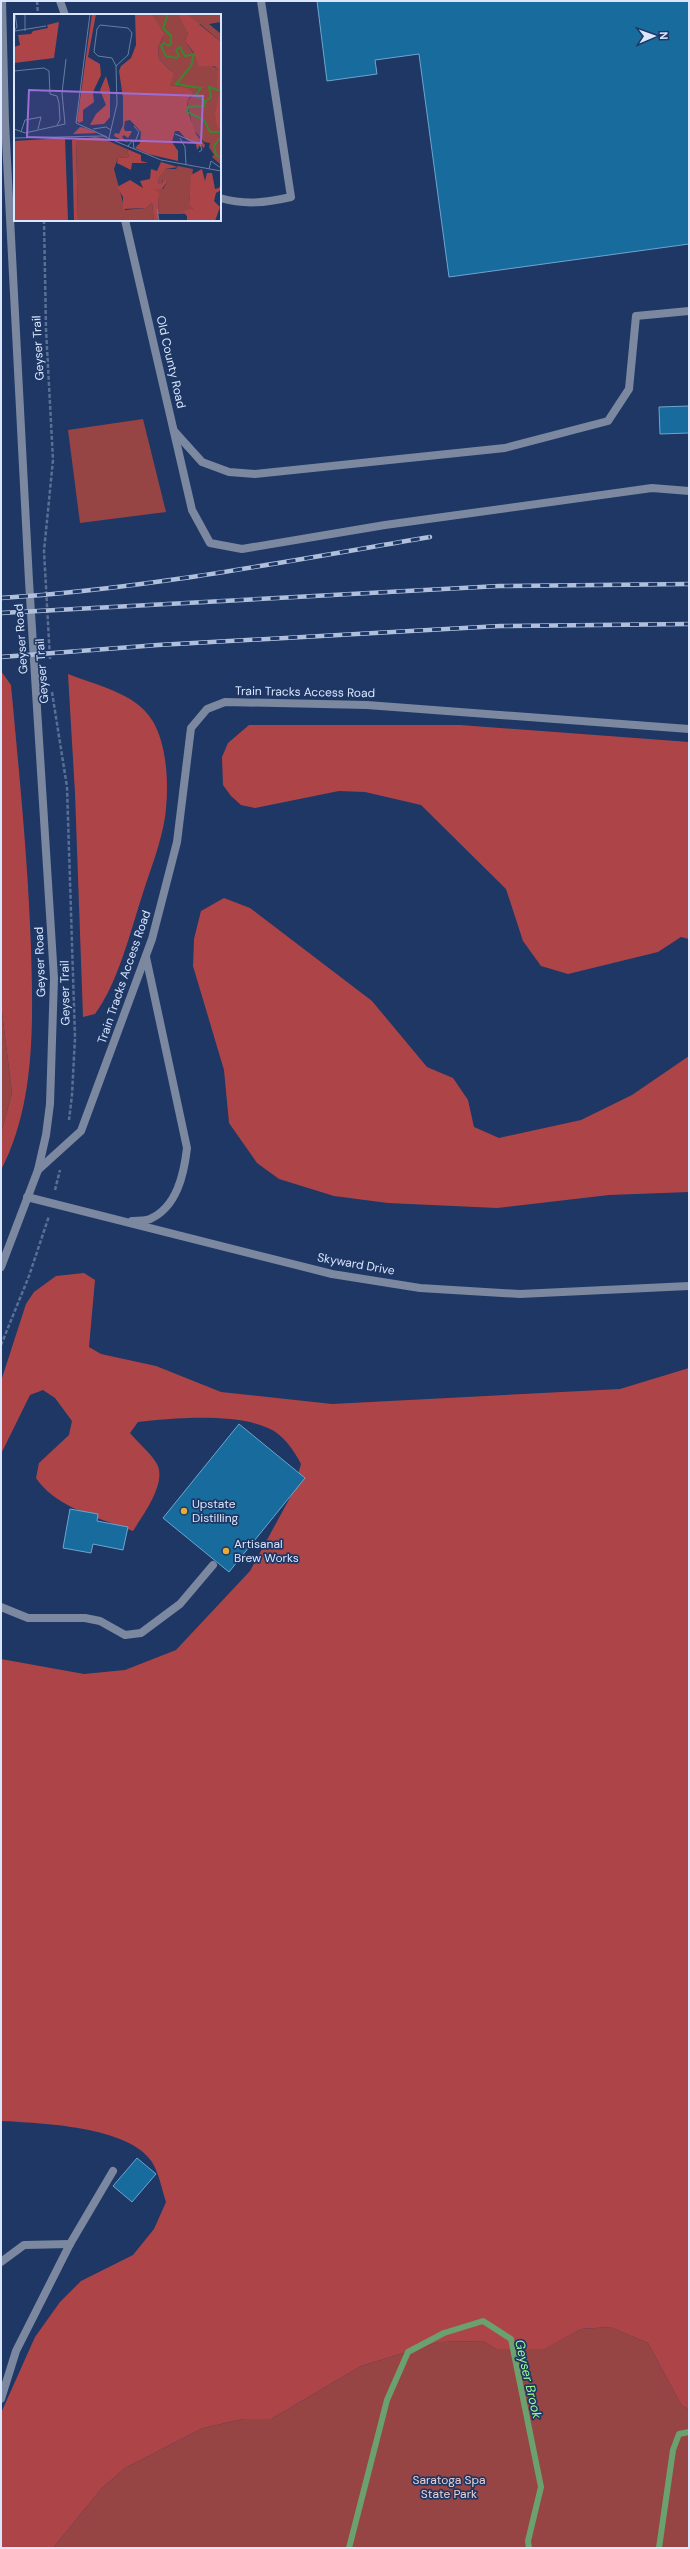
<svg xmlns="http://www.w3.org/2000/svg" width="690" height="2549" font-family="'DM Sans',sans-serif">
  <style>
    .green { fill: #974445 }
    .forest { fill: #ad4548 }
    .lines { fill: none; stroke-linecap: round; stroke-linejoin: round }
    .stream { stroke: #6ba16f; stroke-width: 6 }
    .building { fill: #176b9d; stroke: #6da5ce }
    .path { stroke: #5a6f95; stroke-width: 2.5; stroke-dasharray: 4 2; stroke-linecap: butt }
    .service { stroke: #7b889f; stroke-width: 8 }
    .tertiary { stroke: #7b889f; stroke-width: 8 }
    .rail-casing { stroke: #b0c0dc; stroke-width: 4.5 }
    .rail { stroke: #1e3764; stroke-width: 3; stroke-dasharray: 9; stroke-linecap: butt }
    .poi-dot { fill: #e6ad36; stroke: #1e3764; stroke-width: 1.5 }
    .labels { text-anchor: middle; stroke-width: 3.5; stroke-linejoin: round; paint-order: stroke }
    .street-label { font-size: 12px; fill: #d9e6fd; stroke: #1e3764 }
    .poi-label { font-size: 12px; fill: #d9e6fd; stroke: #1e3764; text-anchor: start }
    .park-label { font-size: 12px; fill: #eed0cf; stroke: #1e3764 }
    .water-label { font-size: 13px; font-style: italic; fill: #9efb90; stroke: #1e3764 }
    .inset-river { fill: none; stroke: #3c8432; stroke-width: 2 }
    .inset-road { fill: none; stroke: #697da1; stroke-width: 1 }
    .view { fill: #9c6dd5; fill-opacity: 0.15; stroke: #9c6dd5; stroke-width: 2 }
    .inset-edge { fill: none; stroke: #d9e6fd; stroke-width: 2 }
  </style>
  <rect width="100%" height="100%" fill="#1e3764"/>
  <g class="green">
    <polygon points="143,419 166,512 80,523 68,430"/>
    <polygon points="1,1004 12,1093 1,1133"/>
    <polygon points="610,2327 648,2343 682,2406 689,2409 689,2548 53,2548 102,2488 125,2468 203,2428 243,2419 271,2419 361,2366 439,2342 483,2341 496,2349 543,2349 581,2329"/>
  </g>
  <g class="forest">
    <path d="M1,671L11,685C19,772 28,860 31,948C33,1021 36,1103 1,1170V1133L12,1093L1,1004Z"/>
    <path d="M68,674C95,685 136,693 152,720C168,745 169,789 165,817C161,844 150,870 142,896C130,933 118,983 95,1014L83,1017L75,793Z"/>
    <polygon points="249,725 460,725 689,742 689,939 681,937 658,952 568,974 541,966 523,941 506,889 421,805 365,792 339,791 255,808 241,805 231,796 223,785 222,757 228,743"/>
    <polygon points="224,898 250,908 372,1001 427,1067 453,1078 468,1100 474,1127 499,1138 581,1120 632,1095 689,1056 689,1192 609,1195 497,1208 388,1203 334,1196 279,1179 257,1163 229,1123 224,1070 193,966 194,939 201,911"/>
    <path d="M84,1273L95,1280L89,1347L101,1354L156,1366L221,1392L332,1404L620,1389L689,1368V2409L682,2406L648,2343L610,2327L581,2329L544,2349H496L483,2341L439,2342L361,2366L271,2419H243L203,2428L125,2468L102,2488L53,2548H1V2413L35,2337L60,2302L81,2281L133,2255L154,2229L166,2202C162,2190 159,2173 152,2162C129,2126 39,2123 1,2121V1659L84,1674L125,1670L176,1650L250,1571L292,1494L301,1464C295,1452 286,1439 274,1431C242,1412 173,1418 138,1422L130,1433C138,1443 151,1453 157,1464C167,1483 143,1515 133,1531C100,1518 56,1508 36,1478L39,1463L69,1435L72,1421L55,1398L43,1390L30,1395L1,1454V1381L26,1304L34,1292L56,1276Z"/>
  </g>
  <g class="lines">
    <g class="stream">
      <polyline points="349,2548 387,2400 408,2352 444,2333 483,2321 511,2339 541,2487 528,2541 529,2548"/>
      <polyline points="659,2548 673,2450 679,2434 689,2432"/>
    </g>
  </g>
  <g class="building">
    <polygon points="317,1 689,1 689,244 449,277 419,54 375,60 377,74 327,81"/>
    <polygon points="689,406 689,433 660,434 659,407"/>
    <polygon points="239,1424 305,1478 229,1572 163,1518"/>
    <polygon points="70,1509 98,1514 97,1521 128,1527 123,1550 93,1544 91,1553 63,1548"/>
    <polygon points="137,2158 156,2174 132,2202 113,2186"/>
  </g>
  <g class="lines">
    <g class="path">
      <polyline points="37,1 38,15"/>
      <polyline points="44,220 46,329 53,460 44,551 50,659"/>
      <polyline points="52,692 67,787 75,1038 72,1095 69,1120"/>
      <polyline points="55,1190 60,1170"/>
      <polyline points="1,1345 29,1276 49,1216"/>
    </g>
    <g class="service">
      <polyline points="60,1 65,15"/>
      <path d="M220,198C245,205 265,203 291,197L261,1"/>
      <polyline points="125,220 192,510 210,543 242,549 385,525 652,488 689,491"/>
      <polyline points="174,431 202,462 229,472 255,474 505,448 608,421 629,389 636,316 689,311"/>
      <polyline points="38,1170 81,1131 152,939 177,842 191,728 207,709 225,702 367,705 689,729"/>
      <polyline points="27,1197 332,1274 420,1288 520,1294 689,1286"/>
      <path d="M132,1221C137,1221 145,1221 150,1219C177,1207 184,1174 187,1148L146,957"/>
      <polyline points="1,1607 28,1618 85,1618 100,1621 125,1635 141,1633 180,1604 213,1565"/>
      <polyline points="1,2262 24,2245 70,2244"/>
      <polyline points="1,2399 16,2351 70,2244 113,2171"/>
    </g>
    <polyline class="tertiary" points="1,1267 38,1170 46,1135 50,1104 54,978 29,581 5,122 2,1"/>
    <defs>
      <g id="rail">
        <path d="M1,598C145,589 288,561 430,537"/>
        <polyline points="1,613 499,586 689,584"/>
        <polyline points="1,657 158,645 500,626 689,624"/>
      </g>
    </defs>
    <use href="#rail" class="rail-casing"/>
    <use href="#rail" class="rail"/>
  </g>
  <g class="poi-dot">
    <circle cx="184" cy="1511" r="4"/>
    <circle cx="226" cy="1551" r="4"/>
  </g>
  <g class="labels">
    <g class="street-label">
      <text transform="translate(38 348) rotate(-93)" y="4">Geyser Trail</text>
      <text transform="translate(171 362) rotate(77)" y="4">Old County Road</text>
      <text transform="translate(21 639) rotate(-94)" y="4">Geyser Road</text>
      <text transform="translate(42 671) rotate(-94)" y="4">Geyser Trail</text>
      <text transform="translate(305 692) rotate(1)" y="4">Train Tracks Access Road</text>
      <text transform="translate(40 962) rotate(-92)" y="4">Geyser Road</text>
      <text transform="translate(124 977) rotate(-71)" y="4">Train Tracks Access Road</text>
      <text transform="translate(65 993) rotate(-91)" y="4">Geyser Trail</text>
      <text transform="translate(356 1264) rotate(10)" y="4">Skyward Drive</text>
    </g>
    <g class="poi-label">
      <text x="192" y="1508">Upstate<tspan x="192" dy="14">Distilling</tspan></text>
      <text x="234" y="1548">Artisanal<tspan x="234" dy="14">Brew Works</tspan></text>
    </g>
    <g class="park-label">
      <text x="449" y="2484">Saratoga Spa<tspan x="449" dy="14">State Park</tspan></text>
    </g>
    <g class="water-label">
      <text transform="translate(529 2379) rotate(77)" y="5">Geyser Brook</text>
    </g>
  </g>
  <g transform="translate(14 14)">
    <rect width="207" height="207" fill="#1e3764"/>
    <path d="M138,0H207V8L195,10L207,20V28L186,10L174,19L171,27L182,43L204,55L207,72V151L198,143L200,141L195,133L196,129L190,128L179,115L173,87L179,81L167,73L156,71L158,58L145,45L144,34L149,23ZM88,124L113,135L115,143L104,144L100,155L111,196L132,194L138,189L140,207H64L62,127ZM164,152L179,155L175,188L179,195L169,200H144L145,184L141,175H149L153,168L148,166V170H144L145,164L150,155H162Z" fill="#974445"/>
    <path d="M78,0H82L74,43L86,50L87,61L79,78L80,88L69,96V107L65,109L63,107ZM121,0H138L150,20L144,34L145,45L160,60L156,71L173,74L179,79L173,87L174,98L182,120L191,131L190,134L186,131L183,136L182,130L173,126L165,117H161L158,128L164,137V147L134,140L121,134L126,129L127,118L116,106L111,107L110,114L111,117H118L116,121L114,124L110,121L108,123L114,129L100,122L101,119L105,120L109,111V84L105,57L107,52L117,44L122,31ZM164,0L174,1L207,28V115L203,112L201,99L206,77L203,71L204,55L200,52H185L180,39L171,27L174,19ZM45,8L40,44L0,49V33L6,31L4,21L17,20L19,17L34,14L33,11ZM92,62L96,76V103L90,110L76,111L82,100L92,91L86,76ZM66,113L71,114L83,119L59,120ZM81,123L88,124L95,126L62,127L64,207H60L58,126ZM51,124L54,207H0V127ZM113,135L127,141V147L134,149H118L117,156L103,149L104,144L115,143ZM147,148L164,153L151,155L145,164L144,170H148L149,165L153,168L148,175H141L145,179L144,207H140L138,189L132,194L109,195V183L103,173L116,166L129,174L126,167L136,165L137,155L143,157ZM188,155L191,167L193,159H198L201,175L205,174L207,170V176L202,179L200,187L206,193L201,207H173V202L168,197L179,195L175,190L177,161Z" fill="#ad4548"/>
    <path class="inset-river" d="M154,0L149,14L157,22V30L155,32L150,29L147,32L152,42L163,44L165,42L162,36L166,33L171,42L180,40L177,52L162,70L187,74L181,82L192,87L190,92L174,93L173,98L190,106L196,118H207M193,86L197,83L195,73L207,77M207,123L200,132L202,141L207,144"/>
    <path class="inset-road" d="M76,0L62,109L93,123M0,17L3,13L1,0M1,17L32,12M11,17V0M0,57L30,54L35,57L36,80L43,82L45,89L46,106L43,111M120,112L125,118L121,128M0,115L11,119L51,110L48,79L52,45M79,115L92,113L97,116M7,118L11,106L27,103L24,115M161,120L186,130L188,136L185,138M0,124L89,122L147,146L207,157M95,124L103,90L102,52L114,41L118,19L114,14L86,11L83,15L80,38L84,42L98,44L102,52M166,124L171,133L172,151M114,132L119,126L120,135M195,155L197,147L207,154M143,195L145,207"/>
    <path class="view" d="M15,76L189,82L187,129L13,123Z"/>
    <rect width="207" height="207" class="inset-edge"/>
  </g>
  <rect width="690" height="2549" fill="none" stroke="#d9e6fd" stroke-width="4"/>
  <g transform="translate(654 36) rotate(88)" stroke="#1e3764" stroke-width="3" paint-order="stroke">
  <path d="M0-3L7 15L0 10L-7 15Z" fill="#d9e6fd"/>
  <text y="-6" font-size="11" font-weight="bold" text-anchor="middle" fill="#d9e6fd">N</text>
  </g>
</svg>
